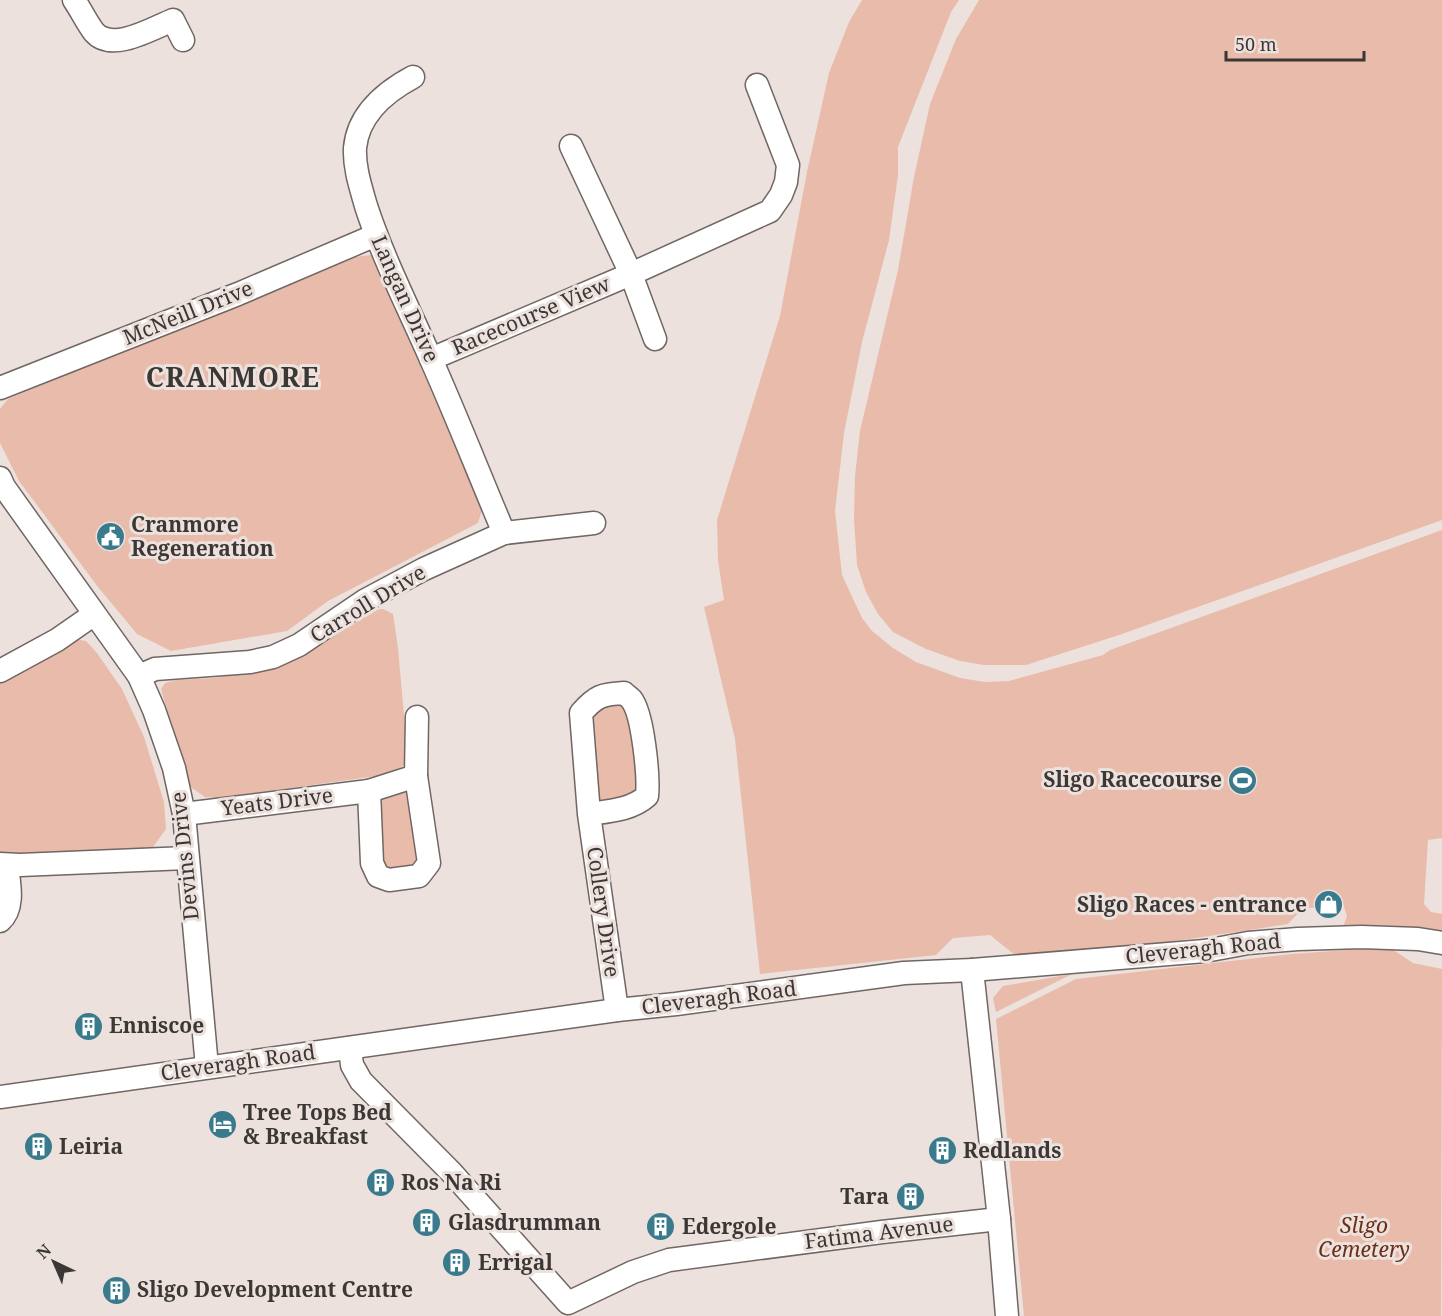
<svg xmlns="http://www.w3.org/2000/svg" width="1442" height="1316" font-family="'Noto Serif',serif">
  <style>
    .green { fill: #e8bbab }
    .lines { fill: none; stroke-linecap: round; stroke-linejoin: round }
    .minor-casing { stroke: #706663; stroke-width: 25 }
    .minor { stroke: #fff; stroke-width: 22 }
    .labels { text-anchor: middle; stroke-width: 6; stroke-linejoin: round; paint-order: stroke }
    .street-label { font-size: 21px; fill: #3b3735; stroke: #ece1dd }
    .poi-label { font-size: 21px; font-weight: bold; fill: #3b3735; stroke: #ece1dd; text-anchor: start }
    .park-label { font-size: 21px; font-style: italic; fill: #6b2e17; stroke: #ece1dd }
    .district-label { font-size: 27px; font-weight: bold; letter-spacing: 1.5px; fill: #3b3735; stroke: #ece1dd }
  </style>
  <rect width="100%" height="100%" fill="#ece1dd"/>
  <g class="green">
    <polygon points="862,0 959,0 951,12 898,147 898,175 889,240 862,342 844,433 835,511 842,575 862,618 872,631 893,648 916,662 960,678 985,682 1009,681 1103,655 1110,650 1442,530 1442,838 1428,840 1424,904 1431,912 1442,914 1442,932 1415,927 1343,927 1347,916 1343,904 1302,909 1288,924 1156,944 1015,955 990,935 953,938 936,955 760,974 735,739 704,607 724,600 718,560 717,520 780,316 807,172 829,73 849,22"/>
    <polygon points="979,0 1442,0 1442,520 1119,635 1026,665 984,665 960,661 926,649 893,632 878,614 866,592 857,565 854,519 855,476 860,431 898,270 914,177 930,104 956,39"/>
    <polygon points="371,255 483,507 478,523 328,601 287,631 171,651 137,634 98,587 19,481 0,443 0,409 8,399 346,258"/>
    <polygon points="383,609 393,614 398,648 407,750 404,765 391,774 218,798 205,797 189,786 161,689 165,683 177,680 214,678 260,671 291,661 337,633 369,610"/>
    <polygon points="75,639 86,641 97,653 122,689 144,737 164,802 166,829 153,847 143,851 0,854 0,679"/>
    <polygon points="612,701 625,706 637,747 637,796 602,803 597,799 587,717"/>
    <polygon points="404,792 410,795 420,862 415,870 384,869 380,859 379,795"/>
    <polygon points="1389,947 1413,963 1442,969 1441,1316 1024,1316 996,1019 1076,979 1292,954"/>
    <polygon points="1072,974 996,1012 993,998 1003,986"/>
  </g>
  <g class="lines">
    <defs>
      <g id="minor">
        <path d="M74,0C81,10 87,23 94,32C112,53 153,28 173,20L183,40"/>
        <path d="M413,77C385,92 358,115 355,148C354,168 361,188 366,206C383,258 408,307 430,357C456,415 479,474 504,533"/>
        <polyline points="571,146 631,274 655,339"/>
        <polyline points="431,359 631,274 770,211 781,195 786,182 788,165 757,85"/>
        <polyline points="0,388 238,294 376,235"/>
        <polyline points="0,478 4,487 139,676 154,710 174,768 184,814 207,1067"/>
        <polyline points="0,671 57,640 93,615"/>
        <polyline points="139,676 155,669 250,662 273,657 299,645 364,601 424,569 504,533 594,523"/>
        <polyline points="369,791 372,863 378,876 389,880 419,876 429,863 416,776 417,717"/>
        <polyline points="184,814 369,791 416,776"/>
        <path d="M589,814C610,811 631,810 647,796C649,777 643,713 631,699C629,697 626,695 624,693C602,694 596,696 581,713L589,814L617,1010"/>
        <polyline points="0,864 20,865 187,858"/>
        <path d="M0,921C15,908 9,883 7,866"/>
        <polyline points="972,970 999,1219 1007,1316"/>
        <polyline points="350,1048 352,1065 361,1081 452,1173 568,1303 633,1272 669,1260 882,1232 999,1219"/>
        <polyline points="0,1097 617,1010 676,1004 904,973 972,970 1205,951 1248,943 1298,939 1361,937 1418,939 1442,943"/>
      </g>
    </defs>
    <use href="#minor" class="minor-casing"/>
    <use href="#minor" class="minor"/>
  </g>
  <defs>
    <symbol id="civic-disc" viewBox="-11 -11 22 22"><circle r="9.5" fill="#397a8d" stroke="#ece1dd"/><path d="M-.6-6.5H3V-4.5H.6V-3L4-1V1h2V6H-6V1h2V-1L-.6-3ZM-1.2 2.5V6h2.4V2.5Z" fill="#fff"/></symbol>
    <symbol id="stadium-disc" viewBox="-11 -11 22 22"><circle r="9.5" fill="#397a8d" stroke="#ece1dd"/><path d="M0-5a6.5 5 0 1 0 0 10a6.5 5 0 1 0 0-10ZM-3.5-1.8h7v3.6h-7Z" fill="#fff"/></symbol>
    <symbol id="shop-disc" viewBox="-11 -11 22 22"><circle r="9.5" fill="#397a8d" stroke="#ece1dd"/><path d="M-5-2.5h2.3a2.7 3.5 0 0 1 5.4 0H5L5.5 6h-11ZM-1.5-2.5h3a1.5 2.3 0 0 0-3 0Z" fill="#fff"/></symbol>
    <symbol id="building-disc" viewBox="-11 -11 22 22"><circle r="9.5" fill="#397a8d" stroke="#ece1dd"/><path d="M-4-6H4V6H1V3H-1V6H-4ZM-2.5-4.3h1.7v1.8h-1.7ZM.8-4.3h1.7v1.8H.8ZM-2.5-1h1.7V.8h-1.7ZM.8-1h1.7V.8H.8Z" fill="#fff"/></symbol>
    <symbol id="hotel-disc" viewBox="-11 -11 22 22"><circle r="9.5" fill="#397a8d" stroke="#ece1dd"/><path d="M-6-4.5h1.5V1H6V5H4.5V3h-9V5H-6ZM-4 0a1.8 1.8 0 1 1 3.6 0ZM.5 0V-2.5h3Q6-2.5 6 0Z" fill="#fff"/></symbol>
  </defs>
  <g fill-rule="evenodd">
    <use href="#civic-disc" x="94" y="520" width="33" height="33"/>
    <use href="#stadium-disc" x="1226" y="764" width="33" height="33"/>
    <use href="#shop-disc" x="1312" y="888" width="33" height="33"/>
    <use href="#building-disc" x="72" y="1010" width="33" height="33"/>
    <use href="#hotel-disc" x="206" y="1108" width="33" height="33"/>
    <use href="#building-disc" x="22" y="1130" width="33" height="33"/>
    <use href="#building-disc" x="926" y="1134" width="33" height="33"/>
    <use href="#building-disc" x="364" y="1166" width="33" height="33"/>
    <use href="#building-disc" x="894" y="1180" width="33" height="33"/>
    <use href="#building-disc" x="410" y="1206" width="33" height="33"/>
    <use href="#building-disc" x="644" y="1210" width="33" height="33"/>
    <use href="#building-disc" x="440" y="1246" width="33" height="33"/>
    <use href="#building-disc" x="100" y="1274" width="33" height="33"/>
  </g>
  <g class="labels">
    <g class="street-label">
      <text transform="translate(405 299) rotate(66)" y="7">Langan Drive</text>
      <text transform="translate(188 313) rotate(-22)" y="7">McNeill Drive</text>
      <text transform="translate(531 316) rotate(-23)" y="7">Racecourse View</text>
      <text transform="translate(368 604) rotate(-31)" y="7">Carroll Drive</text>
      <text transform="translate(277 802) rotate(-7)" y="7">Yeats Drive</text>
      <text transform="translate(185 856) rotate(-96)" y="7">Devins Drive</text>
      <text transform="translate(603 912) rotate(82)" y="7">Collery Drive</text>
      <text transform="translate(1203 949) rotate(-6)" y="7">Cleveragh Road</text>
      <text transform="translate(719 998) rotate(-7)" y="7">Cleveragh Road</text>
      <text transform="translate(238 1063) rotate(-8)" y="7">Cleveragh Road</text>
      <text transform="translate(879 1233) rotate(-7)" y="7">Fatima Avenue</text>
    </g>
    <g class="poi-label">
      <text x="131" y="532">Cranmore<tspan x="131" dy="24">Regeneration</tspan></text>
      <text x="1222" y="787" text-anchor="end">Sligo Racecourse</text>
      <text x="1307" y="912" text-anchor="end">Sligo Races - entrance</text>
      <text x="109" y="1033">Enniscoe</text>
      <text x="243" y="1120">Tree Tops Bed<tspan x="243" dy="24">&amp; Breakfast</tspan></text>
      <text x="59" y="1154">Leiria</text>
      <text x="963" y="1158">Redlands</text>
      <text x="401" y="1190">Ros Na Ri</text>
      <text x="889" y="1204" text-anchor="end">Tara</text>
      <text x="448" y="1230">Glasdrumman</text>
      <text x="682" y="1234">Edergole</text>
      <text x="478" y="1270">Errigal</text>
      <text x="137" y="1297">Sligo Development Centre</text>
    </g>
    <g class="park-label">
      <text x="1364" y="1233">Sligo<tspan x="1364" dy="24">Cemetery</tspan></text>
    </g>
    <g class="district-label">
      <text x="233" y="387">CRANMORE</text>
    </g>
  </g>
  <g transform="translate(54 1262) rotate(316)" stroke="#ece1dd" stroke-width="4.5" paint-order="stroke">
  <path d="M0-4.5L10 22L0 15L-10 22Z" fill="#3b3735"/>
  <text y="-9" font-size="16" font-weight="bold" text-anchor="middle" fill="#3b3735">N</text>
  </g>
  <path d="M1226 51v9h138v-9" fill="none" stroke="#3b3735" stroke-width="3"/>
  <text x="1235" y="51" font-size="18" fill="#3b3735" stroke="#ece1dd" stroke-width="4.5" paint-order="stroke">50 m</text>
</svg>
